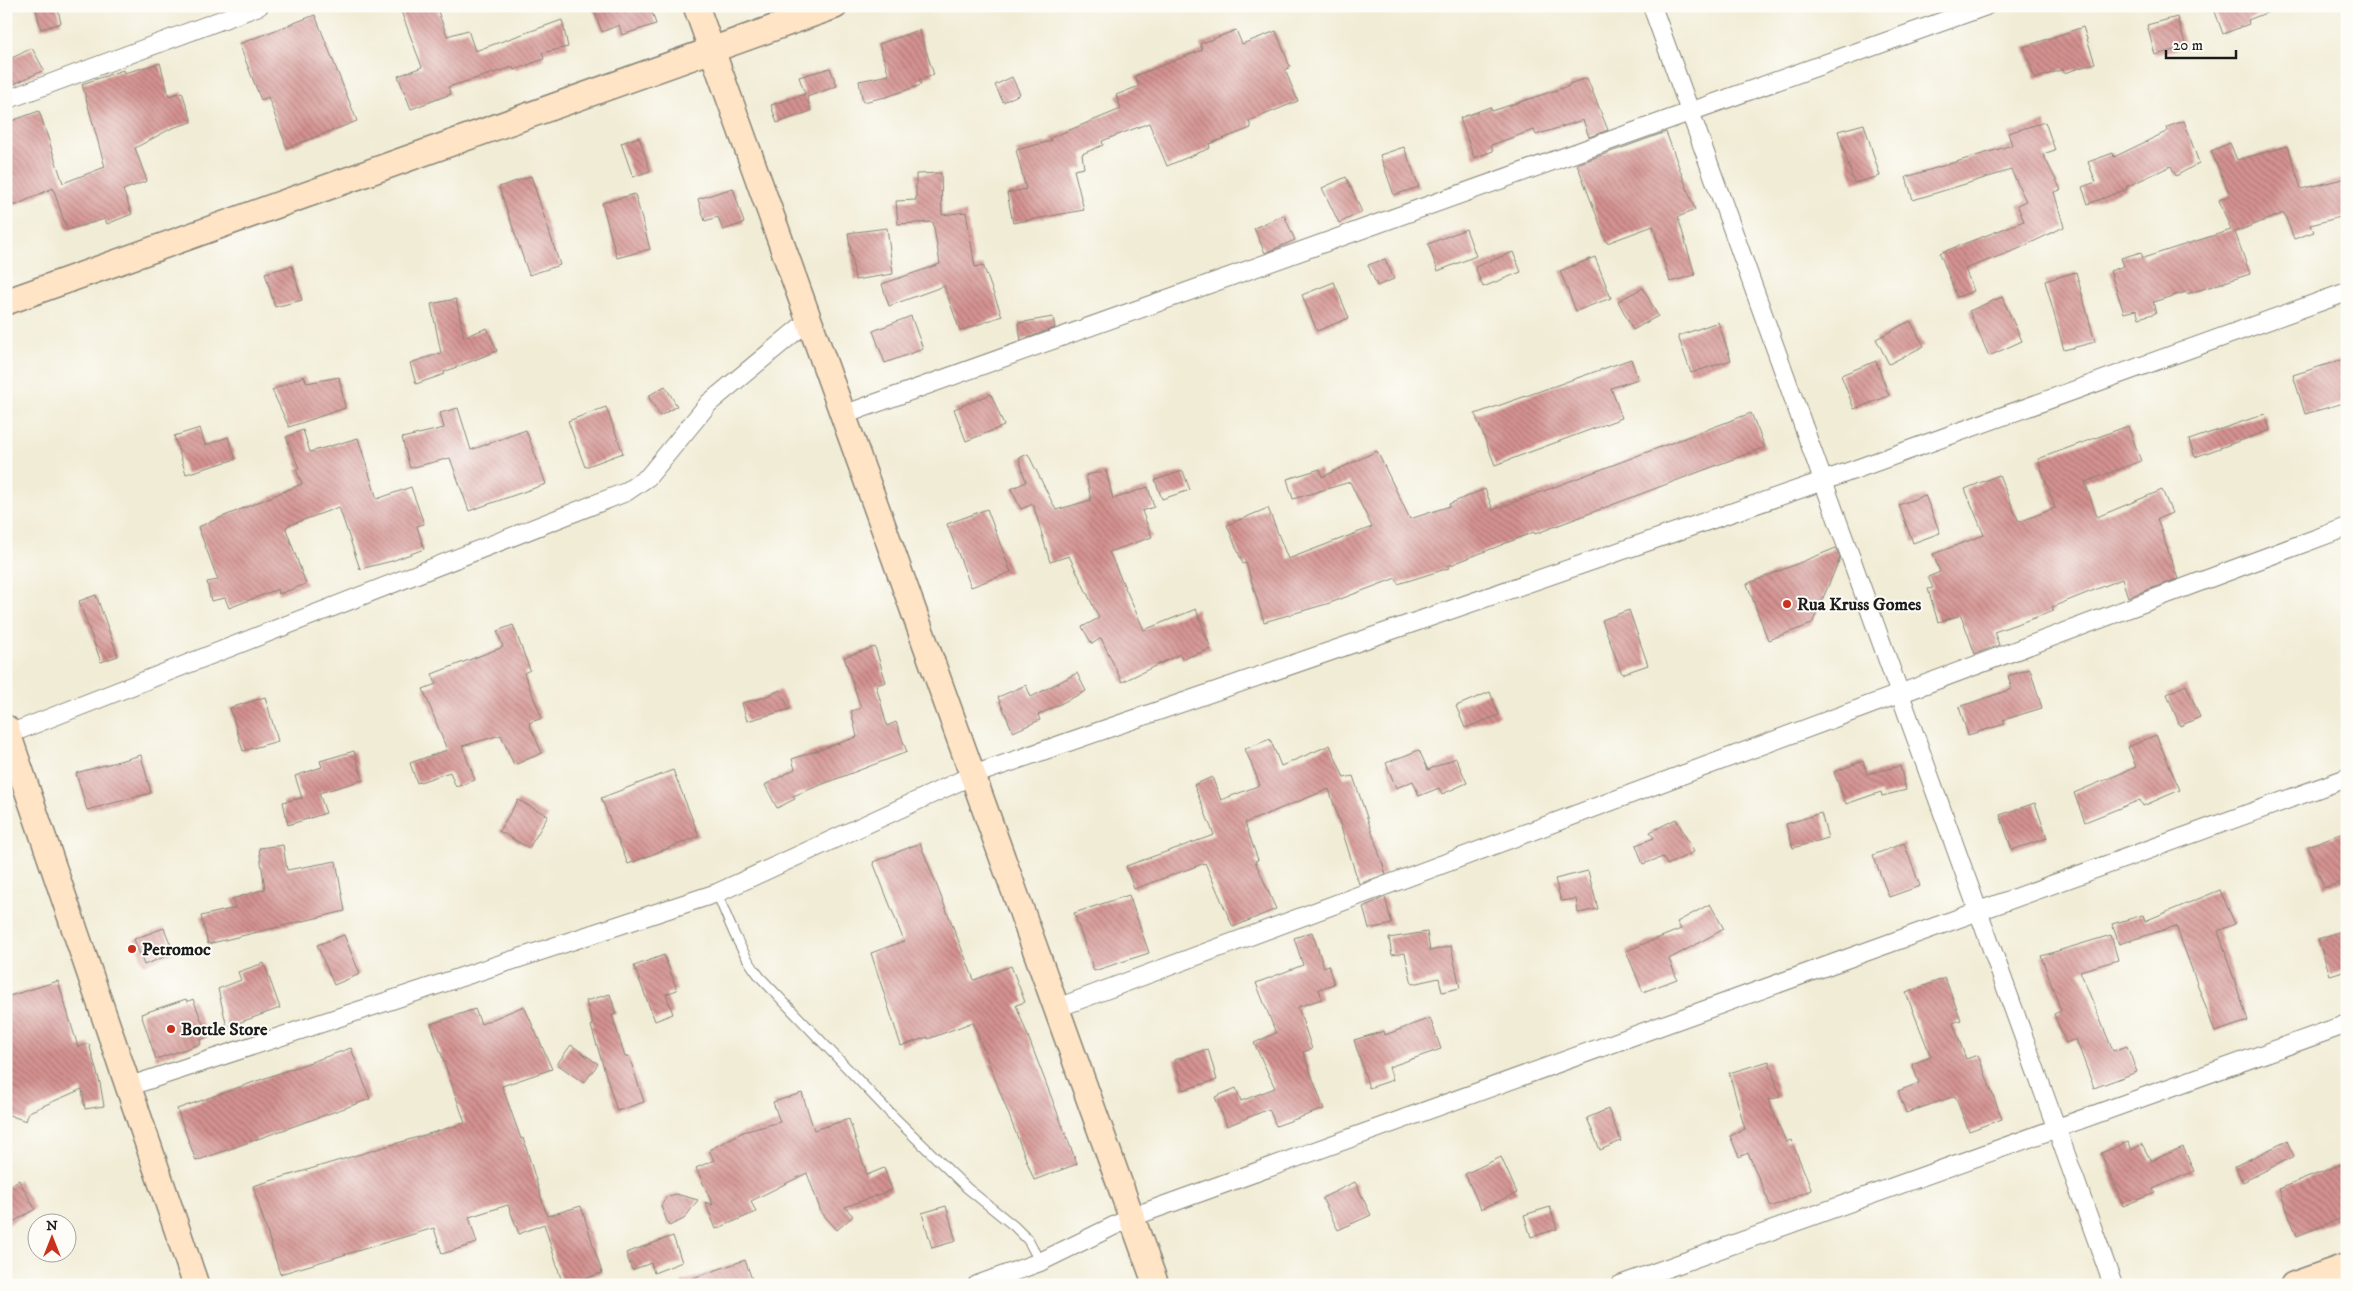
<svg xmlns="http://www.w3.org/2000/svg" width="2353" height="1291" font-family="'IM FELL DW Pica',serif">
  <style>
    .building { fill: url(#building-back-hatch) }
    .lines { fill: none; stroke-linecap: round; stroke-linejoin: round }
    .lane-casing { stroke: #868478; stroke-width: 11 }
    .street-casing { stroke: #868478; stroke-width: 20 }
    .secondary-casing { stroke: #868478; stroke-width: 28 }
    .lane { stroke: #fff; stroke-width: 9 }
    .street { stroke: #fff; stroke-width: 18 }
    .secondary { stroke: #ffe4c6; stroke-width: 25 }
    .poi-dot { fill: #c8321e; stroke: #fdfcf7; stroke-width: 2 }
    .labels { text-anchor: middle; stroke-width: 4; stroke-linejoin: round; paint-order: stroke }
    .poi-label { font-size: 18px; font-weight: bold; fill: #1c1c1c; stroke: #fdfcf7; text-anchor: start }
  </style>
  <defs>
    <pattern id="building-back-hatch" width="6" height="6" patternUnits="userSpaceOnUse" patternTransform="scale(1.25)"><rect width="6" height="6" fill="#d49290"/><path d="M-1 5l2 2M0 0l6 6M5-1l2 2" fill="none" stroke="#ab7675"/></pattern>
  </defs>
  <rect width="100%" height="100%" fill="#fdfcf7"/>
  <filter id="ink" filterUnits="userSpaceOnUse"><feTurbulence type="fractalNoise" baseFrequency=".02" numOctaves="2"/><feDisplacementMap in="SourceGraphic" scale="10" xChannelSelector="R" yChannelSelector="G"/><feConvolveMatrix kernelMatrix="1 2 1 2 8 2 1 2 1" color-interpolation-filters="sRGB"/></filter>
  <filter id="wash" filterUnits="userSpaceOnUse"><feTurbulence type="fractalNoise" baseFrequency=".0096" numOctaves="4" result="noise"/><feDisplacementMap in="SourceGraphic" scale="20" xChannelSelector="R" yChannelSelector="G"/><feGaussianBlur stdDeviation="1.12" result="paint"/><feColorMatrix in="noise" values="0 0 0 0 0 0 0 0 0 0 0 0 0 0 0 0 0 1.4 0 .05"/><feComposite in="paint" operator="in"/></filter>
  <g filter="url(#wash)">
    <rect width="100%" height="100%" fill="#f1ecd5"/>
    <g id="blocks">
      <g class="building">
        <polygon points="35,6 57,6 61,23 41,29"/>
        <polygon points="399,6 436,6 447,36 468,30 475,51 562,20 568,47 542,53 544,59 514,70 513,67 448,87 451,94 411,109 398,76 422,67"/>
        <polygon points="592,6 663,6 664,7 652,12 656,24 622,35 619,25 602,32"/>
        <polygon points="2213,6 2281,6 2281,7 2248,20 2249,24 2223,34"/>
        <polygon points="315,15 357,121 287,148 268,97 261,100 239,44"/>
        <polygon points="2177,17 2186,47 2155,55 2147,25"/>
        <polygon points="2083,27 2095,63 2064,73 2063,69 2035,79 2024,47"/>
        <polygon points="919,30 934,75 919,80 921,85 886,97 863,102 859,81 889,75 879,44"/>
        <polygon points="1236,30 1242,44 1276,31 1290,67 1285,70 1298,101 1249,121 1251,128 1209,144 1210,148 1167,166 1149,123 1102,141 1103,145 1082,154 1084,168 1074,170 1084,210 1013,223 1007,193 1026,189 1016,150 1051,141 1050,138 1121,109 1116,95 1139,86 1135,76 1202,50 1200,44"/>
        <polygon points="32,48 44,70 14,84 13,81 6,82 6,61"/>
        <polygon points="160,63 169,96 182,92 192,122 172,128 135,148 147,181 123,190 132,214 107,224 105,219 67,230 53,188 14,206 6,189 6,123 39,111 63,183 105,167 82,84 123,70 124,73"/>
        <polygon points="830,68 837,86 807,97 811,111 777,123 771,105 805,94 799,77"/>
        <polygon points="1012,77 1020,94 1003,102 995,85"/>
        <polygon points="1587,78 1608,130 1589,137 1583,120 1536,135 1534,130 1491,145 1493,151 1474,158 1460,118 1490,107 1492,111 1569,86 1569,84"/>
        <polygon points="2184,121 2199,163 2176,176 2171,166 2126,187 2127,189 2088,204 2082,187 2096,182 2088,162 2113,153 2114,157 2168,131 2167,127"/>
        <polygon points="2045,122 2055,150 2043,154 2061,190 2054,192 2064,227 2018,249 1965,269 1974,291 1957,297 1940,253 2024,221 2017,205 2026,201 2011,170 1913,200 1906,177 2012,145 2008,133"/>
        <polygon points="1864,124 1880,176 1854,183 1838,131"/>
        <polygon points="1666,132 1695,210 1678,217 1695,275 1670,282 1653,226 1607,243 1577,164"/>
        <polygon points="639,137 650,171 633,177 621,143"/>
        <polygon points="2230,143 2237,160 2288,146 2301,189 2347,178 2347,215 2311,225 2314,232 2294,239 2284,213 2235,232 2250,274 2187,294 2186,292 2153,302 2156,313 2139,318 2136,310 2124,313 2110,271 2124,266 2121,258 2141,252 2143,258 2231,230 2219,200 2230,195 2211,151"/>
        <polygon points="1404,147 1419,187 1394,195 1380,155"/>
        <polygon points="941,173 942,215 966,212 975,267 983,265 1002,316 960,331 944,286 889,306 882,284 940,264 933,222 898,224 896,201 916,200 916,174"/>
        <polygon points="531,176 560,265 529,275 499,187"/>
        <polygon points="1346,177 1362,212 1339,223 1322,188"/>
        <polygon points="733,188 744,223 723,230 718,217 705,221 698,199"/>
        <polygon points="635,194 650,249 617,258 602,203"/>
        <polygon points="1284,215 1295,240 1265,253 1254,228"/>
        <polygon points="887,228 893,274 855,280 848,233"/>
        <polygon points="1466,229 1476,256 1438,271 1428,244"/>
        <polygon points="1513,252 1521,272 1483,287 1475,267"/>
        <polygon points="1595,257 1611,298 1576,311 1560,271"/>
        <polygon points="1385,259 1394,279 1377,286 1368,265"/>
        <polygon points="292,266 302,300 275,307 265,273"/>
        <polygon points="2076,272 2095,342 2064,350 2045,281"/>
        <polygon points="1334,282 1349,318 1317,331 1302,295"/>
        <polygon points="1643,288 1658,316 1633,330 1618,301"/>
        <polygon points="2002,297 2022,341 1989,356 1969,311"/>
        <polygon points="456,299 464,337 487,328 497,351 444,372 445,374 416,384 410,363 441,353 431,304"/>
        <polygon points="911,316 923,349 885,363 873,331"/>
        <polygon points="1053,317 1055,328 1021,340 1018,323"/>
        <polygon points="1910,321 1924,346 1889,364 1876,339"/>
        <polygon points="1718,322 1731,360 1691,373 1678,336"/>
        <polygon points="2347,358 2347,402 2305,414 2293,375"/>
        <polygon points="1631,359 1638,379 1611,388 1622,418 1495,465 1475,414"/>
        <polygon points="1876,361 1889,396 1854,409 1841,375"/>
        <polygon points="304,376 307,383 339,377 345,408 289,427 272,390"/>
        <polygon points="665,386 677,406 660,416 648,396"/>
        <polygon points="991,394 1004,426 966,441 954,409"/>
        <polygon points="606,407 623,453 585,467 568,421"/>
        <polygon points="458,408 471,450 526,430 546,484 469,511 450,458 410,468 402,438 444,428 440,413"/>
        <polygon points="1751,413 1765,447 1535,534 1534,532 1448,566 1449,568 1398,584 1396,578 1330,603 1264,622 1246,563 1243,564 1227,525 1268,508 1288,559 1372,527 1350,482 1293,499 1287,479 1320,469 1322,477 1377,451 1410,519 1450,506 1449,504 1485,489 1493,510"/>
        <polygon points="2265,414 2270,430 2195,457 2189,440"/>
        <polygon points="2128,426 2141,461 2085,482 2097,517 2162,490 2172,513 2157,519 2178,579 2128,597 2122,579 2052,607 2054,611 1994,632 1999,645 1975,654 1961,615 1938,622 1928,589 1933,588 1928,577 1940,572 1933,554 1984,535 1965,489 1999,475 2019,522 2055,508 2038,459"/>
        <polygon points="200,428 205,445 228,437 236,459 186,474 174,436"/>
        <polygon points="303,430 310,452 358,438 377,499 411,487 424,524 417,526 424,549 392,561 360,569 339,507 287,526 286,529 306,584 279,594 278,589 229,608 225,598 211,601 207,582 218,580 198,527 302,484 296,469 299,468 286,437"/>
        <polygon points="1028,454 1056,510 1091,500 1086,475 1106,471 1113,499 1148,487 1154,507 1142,511 1152,537 1109,552 1144,630 1196,609 1211,649 1182,659 1180,654 1122,682 1101,638 1092,644 1082,627 1099,618 1069,556 1050,562 1033,504 1021,509 1011,489 1026,482 1019,458"/>
        <polygon points="1183,471 1190,490 1162,499 1155,480"/>
        <polygon points="1925,495 1940,533 1913,543 1899,505"/>
        <polygon points="987,509 1011,572 971,587 947,524"/>
        <polygon points="1836,548 1840,558 1812,624 1768,640 1747,584"/>
        <polygon points="96,595 118,656 101,662 79,601"/>
        <polygon points="1629,610 1648,665 1622,674 1602,620"/>
        <polygon points="513,625 530,670 524,673 542,718 529,723 542,753 514,765 501,735 462,746 475,780 456,787 450,772 417,783 410,763 447,750 423,689 436,684 432,674 503,647 497,631"/>
        <polygon points="875,647 886,682 876,685 887,726 896,722 907,752 823,784 793,796 795,799 777,808 765,785 795,769 792,759 857,737 851,711 861,708 844,657"/>
        <polygon points="2030,669 2042,708 2003,720 2005,724 1968,735 1959,707 2012,689 2008,676"/>
        <polygon points="1077,673 1086,691 1038,715 1040,720 1013,732 998,697 1026,685 1031,697"/>
        <polygon points="2186,685 2200,717 2180,726 2167,694"/>
        <polygon points="780,690 790,709 747,721 742,703 765,697"/>
        <polygon points="1490,692 1499,715 1465,728 1456,706"/>
        <polygon points="265,697 278,741 243,751 230,708"/>
        <polygon points="2156,735 2180,790 2143,806 2140,800 2085,822 2074,793 2136,767 2128,747"/>
        <polygon points="1270,739 1281,766 1330,745 1344,778 1353,776 1386,874 1359,884 1329,789 1245,823 1258,860 1255,861 1276,909 1233,927 1205,863 1134,889 1126,866 1214,835 1194,785 1212,777 1221,800 1260,785 1245,749"/>
        <polygon points="1419,750 1428,770 1456,758 1467,783 1442,794 1439,788 1419,796 1413,781 1396,788 1386,763"/>
        <polygon points="354,751 363,780 319,793 326,813 288,825 283,802 302,798 295,776 322,767 320,761"/>
        <polygon points="141,755 151,793 87,810 76,773"/>
        <polygon points="1863,761 1867,774 1900,766 1906,790 1882,796 1881,792 1846,804 1834,772"/>
        <polygon points="673,770 699,836 628,864 601,798"/>
        <polygon points="518,800 548,816 529,848 499,831"/>
        <polygon points="2035,803 2047,838 2012,850 2000,815"/>
        <polygon points="1821,813 1828,838 1793,848 1786,824"/>
        <polygon points="1676,819 1694,852 1667,865 1663,857 1643,864 1636,845 1654,838 1650,832"/>
        <polygon points="2342,833 2347,846 2347,880 2324,888 2308,846"/>
        <polygon points="920,843 974,980 1011,966 1025,1002 1016,1005 1077,1164 1034,1180 973,1022 928,1039 928,1037 901,1046 871,953 904,941 873,862"/>
        <polygon points="1904,843 1920,886 1889,897 1873,855"/>
        <polygon points="283,845 287,870 336,861 345,911 208,944 201,916 235,908 232,899 265,889 259,848"/>
        <polygon points="1588,871 1598,909 1578,913 1576,899 1561,901 1555,879"/>
        <polygon points="2220,890 2235,924 2218,931 2248,1021 2215,1032 2176,926 2119,944 2112,924 2143,915 2145,921"/>
        <polygon points="1129,895 1149,953 1094,971 1074,913"/>
        <polygon points="1385,897 1392,924 1369,929 1363,907"/>
        <polygon points="1710,904 1724,929 1669,959 1677,979 1643,992 1626,951 1681,929 1677,922"/>
        <polygon points="164,928 174,953 144,965 134,939"/>
        <polygon points="2347,929 2347,970 2330,975 2318,939"/>
        <polygon points="1312,932 1324,967 1328,965 1334,984 1319,989 1322,999 1298,1007 1312,1049 1303,1052 1324,1109 1276,1126 1269,1109 1227,1126 1215,1097 1236,1088 1241,1101 1275,1088 1254,1043 1276,1033 1256,983 1303,965 1294,938"/>
        <polygon points="1427,932 1430,951 1451,946 1460,988 1442,992 1439,978 1412,984 1405,953 1392,955 1389,938"/>
        <polygon points="344,935 360,974 334,985 317,945"/>
        <polygon points="2111,935 2118,960 2080,971 2113,1051 2127,1046 2137,1072 2094,1088 2076,1039 2066,1043 2054,1014 2061,1011 2041,956"/>
        <polygon points="664,955 677,990 666,994 673,1014 655,1021 634,966"/>
        <polygon points="264,963 280,1008 227,1027 218,989 241,980 238,972"/>
        <polygon points="1945,978 1961,1020 1953,1023 1966,1059 1978,1055 2002,1119 1969,1131 1955,1096 1906,1113 1898,1091 1919,1083 1912,1064 1931,1057 1906,993"/>
        <polygon points="58,981 78,1047 89,1044 100,1083 104,1106 85,1109 82,1089 29,1112 26,1121 6,1114 6,997"/>
        <polygon points="610,994 616,1014 612,1015 625,1057 629,1056 644,1102 617,1111 591,1026 593,1025 586,1001"/>
        <polygon points="186,999 187,1002 193,999 208,1037 200,1040 201,1044 156,1059 141,1014"/>
        <polygon points="524,1006 552,1069 502,1086 521,1139 523,1138 547,1216 581,1206 602,1273 563,1285 544,1224 519,1234 508,1205 469,1217 477,1243 442,1254 434,1228 280,1274 253,1186 465,1123 431,1024 475,1009 481,1024"/>
        <polygon points="1430,1018 1441,1049 1389,1067 1393,1080 1369,1088 1354,1040 1384,1031 1385,1035"/>
        <polygon points="571,1045 598,1064 584,1083 557,1064"/>
        <polygon points="351,1048 370,1099 196,1161 177,1109"/>
        <polygon points="1208,1049 1217,1080 1183,1090 1174,1060"/>
        <polygon points="1769,1061 1780,1097 1768,1100 1786,1142 1791,1140 1812,1190 1771,1207 1748,1153 1739,1157 1730,1136 1745,1129 1729,1073"/>
        <polygon points="802,1093 814,1130 849,1119 867,1175 884,1168 892,1190 845,1207 853,1216 837,1230 821,1212 807,1173 751,1201 756,1212 716,1229 705,1202 713,1205 696,1168 714,1160 709,1150 743,1132 780,1122 773,1102"/>
        <polygon points="1608,1109 1621,1141 1600,1150 1587,1118"/>
        <polygon points="2287,1141 2294,1156 2243,1182 2235,1166"/>
        <polygon points="2128,1142 2132,1150 2142,1144 2151,1161 2183,1147 2194,1171 2153,1189 2155,1193 2123,1206 2101,1153"/>
        <polygon points="1501,1157 1517,1193 1481,1209 1465,1174"/>
        <polygon points="2347,1162 2347,1216 2297,1236 2279,1189"/>
        <polygon points="19,1180 35,1209 6,1226 6,1188"/>
        <polygon points="1355,1182 1371,1215 1338,1230 1322,1198"/>
        <polygon points="676,1194 698,1200 684,1219 669,1226 661,1206 666,1197"/>
        <polygon points="946,1206 956,1241 932,1248 922,1213"/>
        <polygon points="1550,1207 1557,1229 1531,1237 1524,1215"/>
        <polygon points="673,1236 682,1262 654,1273 651,1263 632,1270 626,1253"/>
        <polygon points="745,1260 754,1285 682,1285 681,1282"/>
      </g>
    </g>
  </g>
  <g filter="url(#ink)">
    <use href="#blocks" fill-opacity="0" stroke="#868478" stroke-width="1"/>
    <g class="lines">
      <defs>
        <path id="lane" d="M717,893C729,922 740,952 760,977L890,1113L967,1188L1014,1226L1028,1240L1040,1262"/>
        <g id="street">
          <polyline points="1652,6 2113,1285"/>
          <polyline points="6,100 259,6"/>
          <polyline points="843,415 1986,6"/>
          <polyline points="9,734 626,492 648,477 709,403 809,320"/>
          <polyline points="1057,1008 2347,527"/>
          <polyline points="130,1086 717,893 973,775 1823,481 2347,292"/>
          <polyline points="977,1285 1040,1262 1132,1217 2347,778"/>
          <polyline points="1620,1285 2347,1024"/>
        </g>
        <g id="secondary">
          <polyline points="696,6 1156,1285"/>
          <polyline points="6,302 835,6"/>
          <polyline points="6,728 196,1285"/>
          <polyline points="2293,1285 2347,1266"/>
        </g>
      </defs>
      <use href="#lane" class="lane-casing"/>
      <use href="#street" class="street-casing"/>
      <use href="#secondary" class="secondary-casing"/>
      <use href="#lane" class="lane"/>
      <use href="#street" class="street"/>
      <use href="#secondary" class="secondary"/>
    </g>
  </g>
  <g class="poi-dot">
    <circle cx="1787" cy="604" r="5"/>
    <circle cx="132" cy="949" r="5"/>
    <circle cx="171" cy="1029" r="5"/>
  </g>
  <g class="labels">
    <g class="poi-label">
      <text x="1797" y="610">Rua Kruss Gomes</text>
      <text x="142" y="955">Petromoc</text>
      <text x="181" y="1035">Bottle Store</text>
    </g>
  </g>
  <rect width="2353" height="1291" fill="none" stroke="#fdfcf7" stroke-width="25"/>
  <g transform="translate(52 1238)"><circle r="24" fill="#fdfcf7" stroke="#a3a29f"/>
  <path d="M0-4L9 19L0 12L-9 19Z" fill="#c8321e"/>
  <text y="-8" font-size="14" font-weight="bold" text-anchor="middle" fill="#1c1c1c">N</text>
  </g>
  <path d="M2166 50v8h70v-8" fill="none" stroke="#1c1c1c" stroke-width="2.5"/>
  <text x="2173" y="50" font-size="15" fill="#1c1c1c" stroke="#fdfcf7" stroke-width="4" paint-order="stroke">20 m</text>
</svg>
